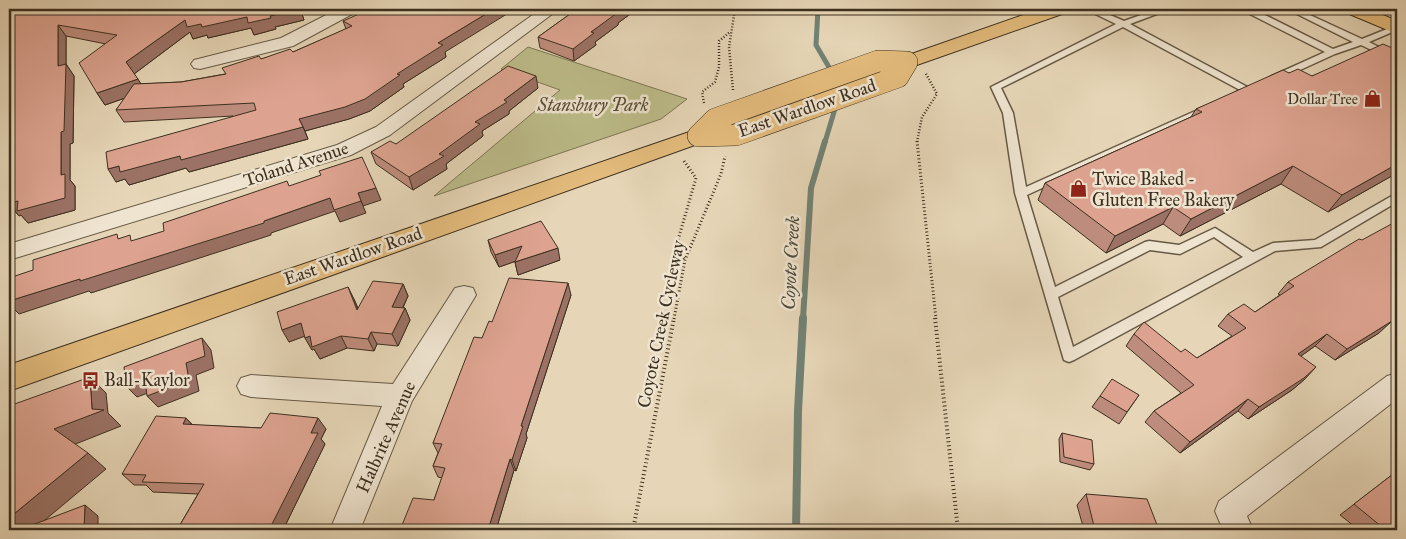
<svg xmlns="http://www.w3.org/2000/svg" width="1406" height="539" font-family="'IM FELL Great Primer',serif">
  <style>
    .green { fill: #bcbc89; stroke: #7c7654 }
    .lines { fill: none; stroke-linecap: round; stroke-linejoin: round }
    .stream-far2 { stroke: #728275; stroke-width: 5 }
    .stream-far1 { stroke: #728275; stroke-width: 6 }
    .stream { stroke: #728275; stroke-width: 8 }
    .service-casing { stroke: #675a45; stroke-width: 3 }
    .minor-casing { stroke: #675a45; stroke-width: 2 }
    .primary-casing { stroke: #3d301f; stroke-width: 2 }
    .path-far2 { stroke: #3d301f; stroke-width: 2.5; stroke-dasharray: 1 2; stroke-linecap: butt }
    .path-far1 { stroke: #3d301f; stroke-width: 3; stroke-dasharray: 1 2.5; stroke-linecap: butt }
    .path { stroke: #3d301f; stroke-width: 4; stroke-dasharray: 1 3; stroke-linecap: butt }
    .service { fill: #efe4d0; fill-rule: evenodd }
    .minor { fill: #efe4d0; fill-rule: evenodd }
    .primary { fill: #e3bb7c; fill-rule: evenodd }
    .primary-bridge-casing { stroke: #3d301f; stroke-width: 22; stroke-linecap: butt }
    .primary-bridge { stroke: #e3bb7c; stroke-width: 21 }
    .wall { fill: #be8c7c; stroke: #3d301f }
    .shaded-wall { fill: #9b7265; stroke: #3d301f }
    .building { fill: #dda390; stroke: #3d301f }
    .labels { text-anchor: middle; stroke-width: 5; stroke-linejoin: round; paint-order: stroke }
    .far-poi-label { font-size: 15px; fill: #3d301f; stroke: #efe4d0; text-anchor: end }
    .park-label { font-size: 18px; font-style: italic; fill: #564c34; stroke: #efe4d0 }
    .street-label { font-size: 18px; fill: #3d301f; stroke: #efe4d0 }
    .poi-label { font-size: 18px; fill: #3d301f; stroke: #efe4d0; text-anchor: start }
    .water-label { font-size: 19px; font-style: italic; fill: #4f4b3c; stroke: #efe4d0 }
  </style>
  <rect width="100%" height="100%" fill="#e6d6b7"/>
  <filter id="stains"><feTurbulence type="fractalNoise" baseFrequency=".004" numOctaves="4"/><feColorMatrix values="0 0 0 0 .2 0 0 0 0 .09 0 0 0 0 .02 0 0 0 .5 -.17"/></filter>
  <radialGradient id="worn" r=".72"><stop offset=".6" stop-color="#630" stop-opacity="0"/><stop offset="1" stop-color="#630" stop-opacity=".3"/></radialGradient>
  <polygon class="green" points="528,47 687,99 661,119 434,196 560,90 501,69"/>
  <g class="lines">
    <g class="stream-far2">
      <polyline points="818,9 816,45 833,74"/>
      <polyline points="825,142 837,102"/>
    </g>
    <polyline class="stream-far1" points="803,319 811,188 825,141"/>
    <polyline class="stream" points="796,530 798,411 803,318"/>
    <defs>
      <g id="service">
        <path d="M1085,9H1096L1124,21L1158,9H1170L1130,24L1253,90L1241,97H1235V93L1240,90L1123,27L1001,88L1013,113L1026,187L1202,108L1206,107L1211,110L1027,195L1055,287L1145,242L1149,241L1179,245L1215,228L1253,252L1273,243L1315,240L1397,193V202L1321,247L1275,251L1074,360L1069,362L1064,360L1015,193L1003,113L991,87L1116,24ZM1214,237L1243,257L1073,347L1058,297L1150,250L1180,254Z"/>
        <polygon points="1240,9 1251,9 1258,12 1266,9 1277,9 1265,15 1333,49 1353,42 1287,9 1297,9 1362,39 1397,25 1397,30 1369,42 1397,56 1397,62 1361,45 1335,54 1276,81 1270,81 1270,77 1325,52"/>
      </g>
      <g id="minor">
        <polygon points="338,9 358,9 356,12 293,46 200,69 194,68 191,64 194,60 281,38"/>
        <polygon points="541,9 559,9 390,135 351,155 9,260 9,244 337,145 376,127"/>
        <polygon points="464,286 473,288 476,295 412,401 360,530 330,530 382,406 251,397 241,394 237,386 241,378 251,375 393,384 455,288"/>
        <polygon points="1397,373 1397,399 1247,516 1253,530 1223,530 1215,511 1219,501 1387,376"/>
      </g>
      <g id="primary">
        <polygon points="1040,9 1067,9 1065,13 914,66 907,68 900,66 897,62 900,58"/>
        <polygon points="1345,9 1369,9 1397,21 1397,34 1347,13"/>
        <polygon points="698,129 706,131 710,136 706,141 9,391 9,365"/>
      </g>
    </defs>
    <use href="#service" class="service-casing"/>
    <use href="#minor" class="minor-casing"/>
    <use href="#primary" class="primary-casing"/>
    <g class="path-far2">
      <polyline points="733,90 729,47 735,9"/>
      <polyline points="704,103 702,92 715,82 719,67 719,41 730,32"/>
      <polyline points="917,142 922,117 937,94 925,72"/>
    </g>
    <g class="path-far1">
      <polyline points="917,141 936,319"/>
      <polyline points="684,161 696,178 678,240 678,250 685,260"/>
      <polyline points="674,319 685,260 721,174 725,156"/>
    </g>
    <g class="path">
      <polyline points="935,318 958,530"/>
      <polyline points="633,530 674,318"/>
    </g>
    <use href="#service" class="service"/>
    <use href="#minor" class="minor"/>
    <use href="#primary" class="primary"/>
    <defs>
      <polygon id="primary-bridge" points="878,61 907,62 898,77 736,135 698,136 715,119"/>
    </defs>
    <use href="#primary-bridge" class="primary-bridge-casing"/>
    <use href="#primary-bridge" class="primary-bridge"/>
  </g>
  <g class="wall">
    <polygon points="9,9 311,9 312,11 302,14 304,20 275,27 276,29 254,35 251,28 208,38 207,35 193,39 190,32 134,74 141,84 181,82 225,74 261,59 293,52 346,29 343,21 445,52 446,57 403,84 404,87 370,111 349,119 305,131 308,139 189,172 186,168 129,185 125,179 116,182 233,116 124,122 116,110 125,98 105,105 97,93 106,44 66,36 66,64 74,76 73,143 70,144 70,180 75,186 75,210 28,223 21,215 19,216 9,204 10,188 9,186"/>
    <polygon points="577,9 637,9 618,23 618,25 595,42 596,45 574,61 540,48 538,37"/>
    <polygon points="1397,50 1397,173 1328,212 1281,184 1180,236 1163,224 1106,253 1038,200 1045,183 1191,117 1196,109 1289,73 1312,76"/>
    <polygon points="538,88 509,111 509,114 482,131 483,136 446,164 447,169 413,190 376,164 371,152 396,144"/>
    <polygon points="488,240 560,260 518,275 515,262 516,261 499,267 491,252"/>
    <polygon points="1288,282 1397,317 1392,320 1379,333 1335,360 1315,346 1301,356 1305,379 1292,390 1248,419 1238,411 1180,453 1145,422 1154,411 1181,393 1126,346 1134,334 1197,358 1232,336 1218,326 1228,314 1255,312 1280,295 1278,294"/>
    <polygon points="403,284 408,296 403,308 405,308 410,320 398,346 377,344 374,351 347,348 320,359 314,349 312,350 304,336 289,342 354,299 358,308"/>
    <polygon points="571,295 526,434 527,438 516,471 514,470 496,530 400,530 434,500 442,478 438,477 433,466 438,453 433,443 482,338 492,322"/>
    <polygon points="1139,395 1119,424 1092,407 1100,396"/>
    <polygon points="186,418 193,425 261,428 326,429 321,439 325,444 283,530 177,530 198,494 153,492 146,485 134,485 122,474"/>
    <polygon points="1062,433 1094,464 1090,470 1060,462 1059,439"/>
    <polygon points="1397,471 1397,530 1359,530 1340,515"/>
    <polygon points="1086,494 1159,530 1084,530 1077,505"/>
  </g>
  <g class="shaded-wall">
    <polygon points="299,9 311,9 312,11 302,14 304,20 275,27 276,29 254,35 251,28 208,38 207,35 193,39 190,32 134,74 126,62 185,20 201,24 247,17 270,16"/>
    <polygon points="494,9 515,9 445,52 446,57 403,84 404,87 370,111 349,119 305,131 299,119 438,43"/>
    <polygon points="621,9 637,9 618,23 618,25 595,42 596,45 574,61 573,49 591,32"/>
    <polygon points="58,25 66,36 66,64 74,76 73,143 70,144 70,180 75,186 75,210 28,223 21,215 19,216 9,203 61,175 61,132 58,66"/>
    <polygon points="536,76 538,88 509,111 509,114 482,131 483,136 446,164 447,169 413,190 409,177 439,154 475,122"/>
    <polygon points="138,79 145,91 105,105 97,93"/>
    <polygon points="303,127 308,139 189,172 186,168 129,185 125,179 116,182 108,169 119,166 180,156"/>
    <polygon points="1397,164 1397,173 1328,212 1342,195"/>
    <polygon points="1293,166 1281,184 1180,236 1191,219"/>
    <polygon points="376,188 381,200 363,206 358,193"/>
    <polygon points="330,198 361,201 366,213 340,222 335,211 271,233 271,235 91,293 89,291 19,314 9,304 9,301 264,221"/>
    <polygon points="1173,207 1163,224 1106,253 1115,236"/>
    <polygon points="522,246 525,258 499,267 495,255"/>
    <polygon points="558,248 560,260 518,275 515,262"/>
    <polygon points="568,283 571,295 526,434 527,438 516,471 512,460 521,426"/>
    <polygon points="403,284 408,296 397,319 392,307"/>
    <polygon points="348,287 354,299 363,322 357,310"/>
    <polygon points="405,308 410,320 398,346 392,334"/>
    <polygon points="1397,312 1397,317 1380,327 1392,315"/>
    <polygon points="1392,321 1379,333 1335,360 1347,349"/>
    <polygon points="301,323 308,335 289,342 282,330"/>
    <polygon points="371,332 377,344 374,351 368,339"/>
    <polygon points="1327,334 1315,346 1287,366 1298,354"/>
    <polygon points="310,336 341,336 347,348 320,359 314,349 312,350 305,338"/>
    <polygon points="202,338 211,350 214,368 196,375 199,391 158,407 147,396 186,363"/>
    <polygon points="1316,367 1305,379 1292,390 1248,419 1259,407"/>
    <polygon points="90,377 106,393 108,413 121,426 73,445 54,429 92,409"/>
    <polygon points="145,378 156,390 137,397 126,386"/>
    <polygon points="1248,399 1238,411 1180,453 1190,442"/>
    <polygon points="186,418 196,429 183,424"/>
    <polygon points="318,418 326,429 321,439 325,444 283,530 272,530 270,528 311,433"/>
    <polygon points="88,453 106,469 33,530 9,530 9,518"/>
    <polygon points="510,459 514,470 496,530 488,530"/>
    <polygon points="85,505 98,516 98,530 84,530"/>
    <polygon points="100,525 106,530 100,530"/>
  </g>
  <g class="building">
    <polygon points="9,9 299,9 270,16 271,18 248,23 247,17 202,27 201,24 187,27 185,20 126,62 138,79 97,93 79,63 117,35 58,25 58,66 66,64 64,131 61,132 61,175 65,174 65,198 17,211 18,201 9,203 10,177 9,177"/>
    <polygon points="370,9 494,9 438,43 443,45 397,74 400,75 365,99 345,107 299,119 303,127 181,160 180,156 120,172 119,166 108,169 106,152 256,110 254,103 116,110 134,84 181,82 226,74 222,68 259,56 261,59 290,49 293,52 352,26 343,21"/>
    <polygon points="577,9 621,9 615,13 617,13 591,32 594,33 573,49 538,37"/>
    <polygon points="1383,44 1397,50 1397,164 1342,195 1293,166 1191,219 1173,207 1115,236 1045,183 1202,112 1196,109 1283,70 1289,73 1298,69 1312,76"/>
    <polygon points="508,66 536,76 504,100 507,102 475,122 480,124 439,154 444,156 409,177 371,152 390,141 396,144"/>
    <polygon points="362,157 376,188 358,193 361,201 334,210 330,198 264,221 264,223 80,281 80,279 9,301 9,278 33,270 33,260 117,234 118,239 130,235 131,241 164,231 163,223 287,181 289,186 321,175 319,171"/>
    <polygon points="541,221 558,248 515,262 522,246 495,255 488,240"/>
    <polygon points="1397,221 1397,312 1392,315 1395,317 1392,321 1347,349 1327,334 1298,354 1316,367 1304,378 1259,407 1248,399 1190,442 1154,411 1194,385 1134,334 1144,322 1181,352 1185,349 1197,358 1246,328 1228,314 1244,304 1255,312 1294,286 1288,282 1359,239 1362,240"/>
    <polygon points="509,278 568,283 521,426 523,426 512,460 510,459 488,530 400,530 413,498 434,500 445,468 433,466 442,444 433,443 474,337 482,338 489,321 492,322"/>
    <polygon points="373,281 403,284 392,307 405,308 392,334 371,332 368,339 341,336 312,347 310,336 305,338 301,323 282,330 277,312 348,287 357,310"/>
    <polygon points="202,338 205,356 186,363 189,380 147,396 145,378 126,386 124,367"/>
    <polygon points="90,377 92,409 104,410 54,429 88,453 9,518 9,406"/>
    <polygon points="1112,379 1139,395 1127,412 1100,396"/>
    <polygon points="270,413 318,418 311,433 318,433 270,528 261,527 260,530 177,530 204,484 142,482 146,475 122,474 156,416 186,418 183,424 261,428"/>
    <polygon points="1062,433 1092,440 1094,464 1064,457"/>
    <polygon points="1397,471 1397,530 1378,530 1382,527 1354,504"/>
    <polygon points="1086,494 1147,499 1159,530 1095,530"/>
    <polygon points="85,505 84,530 19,530"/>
    <polygon points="100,525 100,530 87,530"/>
  </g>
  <defs>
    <symbol id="shop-bare" viewBox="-9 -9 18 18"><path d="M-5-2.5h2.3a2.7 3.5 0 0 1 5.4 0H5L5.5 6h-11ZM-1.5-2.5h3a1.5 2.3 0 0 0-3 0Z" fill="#8f2418" stroke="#efe4d0" stroke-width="2.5" paint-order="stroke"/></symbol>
    <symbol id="bus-bare" viewBox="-9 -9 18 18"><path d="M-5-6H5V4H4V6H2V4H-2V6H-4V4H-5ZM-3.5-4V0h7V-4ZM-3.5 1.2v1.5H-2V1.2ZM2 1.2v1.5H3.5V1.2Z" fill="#8f2418" stroke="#efe4d0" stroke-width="2.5" paint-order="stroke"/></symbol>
  </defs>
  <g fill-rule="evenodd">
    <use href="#shop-bare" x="1360" y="86" width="25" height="25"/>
    <use href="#shop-bare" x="1066" y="176" width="25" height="25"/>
    <use href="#bus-bare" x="78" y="368" width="25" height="25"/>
  </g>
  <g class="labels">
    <g class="far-poi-label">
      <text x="1358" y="104">Dollar Tree</text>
    </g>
    <g class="park-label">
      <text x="593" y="111">Stansbury Park</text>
    </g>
    <g class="street-label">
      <text transform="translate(807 108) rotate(-19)" y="6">East Wardlow Road</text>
      <text transform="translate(296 164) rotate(-18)" y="6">Toland Avenue</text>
      <text transform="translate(353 256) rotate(-19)" y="6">East Wardlow Road</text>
      <text transform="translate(661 324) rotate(-78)" y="6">Coyote Creek Cycleway</text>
      <text transform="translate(386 437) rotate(-66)" y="6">Halbrite Avenue</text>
    </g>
    <g class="poi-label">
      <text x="1092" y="185">Twice Baked -<tspan x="1092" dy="21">Gluten Free Bakery</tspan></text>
      <text x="104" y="386">Ball-Kaylor</text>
    </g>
    <g class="water-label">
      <text transform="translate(790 263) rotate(-87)" y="7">Coyote Creek</text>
    </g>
  </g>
  <rect width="1406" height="539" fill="none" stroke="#e6d6b7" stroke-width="30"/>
  <rect x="10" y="10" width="1386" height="519" fill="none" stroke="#3d301f" stroke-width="2.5"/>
  <rect x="15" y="15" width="1376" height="509" fill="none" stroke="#3d301f"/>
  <rect width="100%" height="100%" filter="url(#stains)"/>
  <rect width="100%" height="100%" fill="url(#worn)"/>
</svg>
